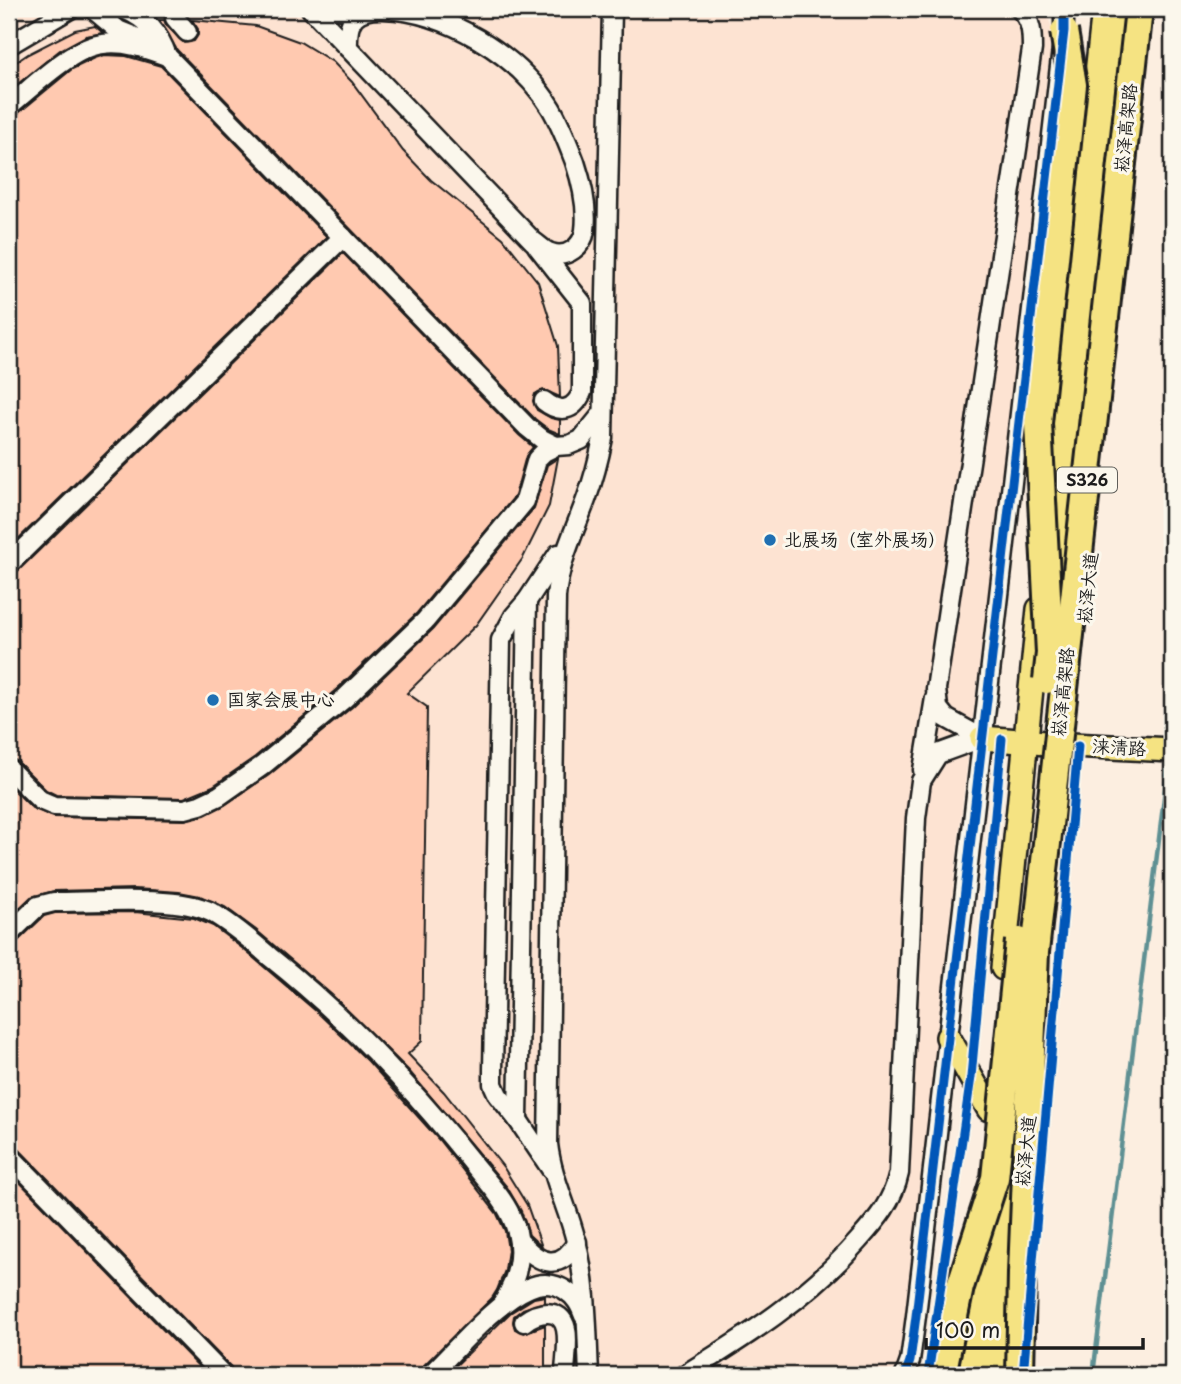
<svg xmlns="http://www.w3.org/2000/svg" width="1181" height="1384" font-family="'Playpen Sans','LXGW WenKai TC',sans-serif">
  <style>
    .built { fill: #fde3d2 }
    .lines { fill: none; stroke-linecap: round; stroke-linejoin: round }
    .stream { stroke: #5f9093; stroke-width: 4.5 }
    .building { fill: #ffc9b0; stroke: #1c1c1c; stroke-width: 2 }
    .minor-casing { stroke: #1c1c1c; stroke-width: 23 }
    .major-casing { stroke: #1c1c1c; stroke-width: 28 }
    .highway-casing { stroke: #1c1c1c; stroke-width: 32 }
    .minor { stroke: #fbf7ec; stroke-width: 18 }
    .major { stroke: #f5e382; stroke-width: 23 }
    .highway { stroke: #f5e382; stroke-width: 26 }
    .highway-bridge-casing { stroke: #1c1c1c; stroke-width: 32; stroke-linecap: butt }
    .highway-bridge { stroke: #f5e382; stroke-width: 26 }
    .cycleway-casing { stroke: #fbf7ec; stroke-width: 13 }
    .cycleway { stroke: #0057b8; stroke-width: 9 }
    .poi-dot { fill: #1f6fb2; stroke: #fbf7ec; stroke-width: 2.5 }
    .labels { text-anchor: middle; stroke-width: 6; stroke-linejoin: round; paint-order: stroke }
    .shield { fill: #fbf7ec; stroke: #5f5e5a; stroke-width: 2 }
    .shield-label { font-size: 16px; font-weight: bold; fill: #1c1c1c }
    .street-label { font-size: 18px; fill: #1c1c1c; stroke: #fbf7ec }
    .poi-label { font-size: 18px; fill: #1c1c1c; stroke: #fbf7ec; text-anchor: start }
  </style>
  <rect width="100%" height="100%" fill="#fceee0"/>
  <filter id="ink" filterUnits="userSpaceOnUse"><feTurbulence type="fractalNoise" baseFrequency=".0143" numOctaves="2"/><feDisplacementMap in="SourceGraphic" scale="14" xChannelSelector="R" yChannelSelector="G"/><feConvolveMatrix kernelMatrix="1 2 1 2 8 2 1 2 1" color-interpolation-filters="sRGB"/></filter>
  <g filter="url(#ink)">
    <polygon class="built" points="9,9 1043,9 1056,35 963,798 902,1360 891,1375 826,1372 805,1375 9,1375"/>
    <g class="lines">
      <g class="stream">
        <polyline points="1171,741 1172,728"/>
        <polyline points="1093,1375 1169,757"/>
      </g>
    </g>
    <g class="building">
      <polygon points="159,20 164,20 166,25 184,43 194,41 198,35 198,29 192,20 256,26 300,42 333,62 352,82 403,151 431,180 503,238 538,282 558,346 560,397 544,390 535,394 533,401 537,410 551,418 560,420 560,434 548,429 535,419 177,50"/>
      <polygon points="95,26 103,33 86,36 60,50 9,91 9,67 28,54 75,30"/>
      <polygon points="105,55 126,56 161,66 327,237 9,548 9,117 16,115 72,69 95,58"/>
      <polygon points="343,253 519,435 533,447 526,456 515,496 417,613 337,689 255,757 213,786 184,798 56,795 46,790 17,761 9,758 9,575 17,572"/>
      <polygon points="558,458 549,506 523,558 476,625 407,693 427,707 422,1041 408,1054 444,1092 504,1168 527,1205 542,1247 529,1235 521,1211 507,1187 409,1071 332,995 256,930 225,907 200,896 179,892 135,889 54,891 31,897 9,918 9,785 32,808 54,817 185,820 205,815 225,805 269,775 352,707 433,629 534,508 547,465"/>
      <polygon points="135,912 194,918 213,926 242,948 317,1012 368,1061 439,1140 497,1214 505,1231 508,1250 505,1270 497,1290 492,1298 422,1367 419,1375 234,1375 231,1367 17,1147 9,1144 9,945 17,942 44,916 55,913"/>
      <polygon points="9,1171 207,1375 9,1375"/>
      <polygon points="545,1296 545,1302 523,1309 514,1316 513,1322 515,1329 524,1333 545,1325 545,1375 446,1375 510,1313 534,1298"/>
    </g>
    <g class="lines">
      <defs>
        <g id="minor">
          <path d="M93,9L118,30L153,44L167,56C159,33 147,19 124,9"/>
          <polyline points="175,9 175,18 187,32"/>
          <path d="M311,9L533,241C539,245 544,251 551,253C567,259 583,246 585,230C588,207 582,183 575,162C568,144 561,125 551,108C518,54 446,11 383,9C353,8 347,21 348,48"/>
          <polyline points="323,9 367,10"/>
          <polyline points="9,45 70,9"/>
          <path d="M9,106C33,87 72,47 103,44C126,41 147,49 167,56L527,427L542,439L556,446"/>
          <path d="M537,246L582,303V392C574,411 560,414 544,401"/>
          <polyline points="9,564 343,237"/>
          <path d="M982,738L946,718L938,708L936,689L1032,49C1032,34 1032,21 1020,9"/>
          <polyline points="9,769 40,800 54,806 185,809 200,805 219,796 262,766 345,698 425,621 525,501 537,459 544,452 556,446 569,445 581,440 603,413"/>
          <polyline points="923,770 935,698"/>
          <path d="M9,934L38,906L54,902C93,902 179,895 211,912C232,924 252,941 270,957C344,1016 411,1086 470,1160C484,1178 502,1196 511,1216C526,1246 519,1278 501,1306"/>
          <polyline points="518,1120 527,601"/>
          <polyline points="9,1155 223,1375"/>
          <polyline points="551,1169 518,1120 498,1095 493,1084 493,1070 501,640 514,616 527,601 558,554"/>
          <path d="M520,1242C539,1264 560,1272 577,1242"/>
          <path d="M524,1322C537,1312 561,1306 566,1329C569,1343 565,1361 565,1375"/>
          <path d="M430,1375C456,1350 496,1302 529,1288C541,1282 554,1283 565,1290C576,1297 580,1305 584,1316"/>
          <path d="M589,1375C587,1330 587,1285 576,1241C568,1207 552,1179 548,1144L556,597C559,561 575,531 587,497C594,478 599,458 603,438L612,9"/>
          <path d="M684,1375C747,1336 808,1298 858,1241C877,1220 893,1201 899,1173L916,818L921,781L938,754L982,738"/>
          <polyline points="905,1375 910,1361 916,1316 1064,31 1064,9"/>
        </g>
        <g id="major">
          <polyline points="1051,498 1104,9"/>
          <polyline points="982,738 1071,745 1172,750"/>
          <polyline points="1003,968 1039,609"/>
          <polyline points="948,1037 989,1109"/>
        </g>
        <g id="highway">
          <polyline points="1055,609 1113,83 1119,9"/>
          <polyline points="972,1375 991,1211"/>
          <polyline points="991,1375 1016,1147"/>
        </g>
      </defs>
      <use href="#minor" class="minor-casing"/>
      <use href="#major" class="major-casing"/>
      <use href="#highway" class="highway-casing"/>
      <use href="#minor" class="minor"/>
      <use href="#major" class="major"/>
      <use href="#highway" class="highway"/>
      <defs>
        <g id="highway-bridge">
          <polyline points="1047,680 1050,653 1038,423 1073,85 1064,31"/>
          <polyline points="942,1375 960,1287 995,1178 1019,941"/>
          <polyline points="1020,1375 1022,1273 1035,952 1139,9"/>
        </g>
      </defs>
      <use href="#highway-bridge" class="highway-bridge-casing"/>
      <use href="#highway-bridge" class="highway-bridge"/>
      <defs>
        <g id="cycleway">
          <polyline points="905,1375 910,1361 916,1316 1064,31 1064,9"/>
          <polyline points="928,1375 971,1077 1002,739"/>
          <polyline points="1023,1375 1078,746"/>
        </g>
      </defs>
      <use href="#cycleway" class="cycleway-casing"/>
      <use href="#cycleway" class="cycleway"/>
    </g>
  </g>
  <g class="poi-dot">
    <circle cx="770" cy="540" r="7"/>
    <circle cx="213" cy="700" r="7"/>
  </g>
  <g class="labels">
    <rect class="shield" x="1057" y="467.5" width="60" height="25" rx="5"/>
    <g class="shield-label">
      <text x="1087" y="486">S326</text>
    </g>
    <g class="street-label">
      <text transform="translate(1126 128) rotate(-84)" y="6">崧泽高架路</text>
      <text transform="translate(1088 588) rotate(-84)" y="6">崧泽大道</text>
      <text transform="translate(1063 692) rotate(-84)" y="6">崧泽高架路</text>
      <text transform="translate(1119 748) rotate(3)" y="6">涞清路</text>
      <text transform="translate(1026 1151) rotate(-84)" y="6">崧泽大道</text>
    </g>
    <g class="poi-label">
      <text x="784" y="546">北展场（室外展场）</text>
      <text x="227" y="706">国家会展中心</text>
    </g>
  </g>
  <rect width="1181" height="1384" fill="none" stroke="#fbf7ec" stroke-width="35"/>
  <rect x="18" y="18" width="1146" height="1349" fill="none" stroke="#1c1c1c" stroke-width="2.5" filter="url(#ink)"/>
  <path d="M926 1338v10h217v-10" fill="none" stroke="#1c1c1c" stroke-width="3.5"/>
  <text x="936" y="1338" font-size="21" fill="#1c1c1c" stroke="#fbf7ec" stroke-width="5" paint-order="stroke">100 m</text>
</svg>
